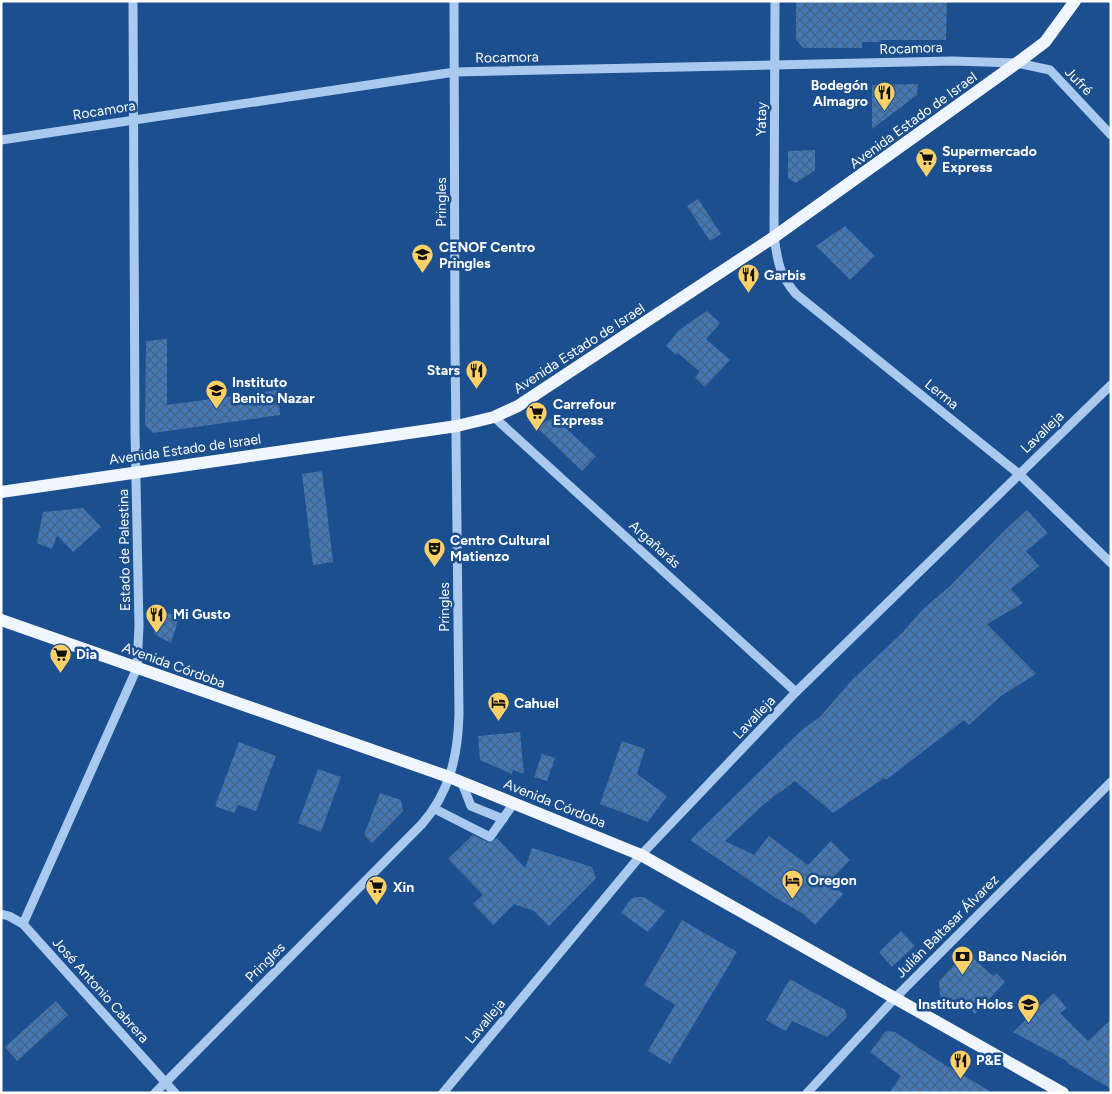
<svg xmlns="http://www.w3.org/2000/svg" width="1112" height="1094" font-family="Figtree,sans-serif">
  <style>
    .building { fill: url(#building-cross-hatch) }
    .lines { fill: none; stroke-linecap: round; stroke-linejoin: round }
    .minor { stroke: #a9c9ee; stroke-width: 9 }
    .major { stroke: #f0f6ff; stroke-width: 12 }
    .labels { text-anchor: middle; stroke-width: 5; stroke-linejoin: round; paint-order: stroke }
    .street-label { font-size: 14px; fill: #fff; stroke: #1b4f8f }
    .poi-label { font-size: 14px; font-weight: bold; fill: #fff; stroke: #1b4f8f; text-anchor: start }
  </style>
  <defs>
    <pattern id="building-cross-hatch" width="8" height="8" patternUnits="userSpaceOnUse" patternTransform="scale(1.25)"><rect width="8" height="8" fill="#4478b7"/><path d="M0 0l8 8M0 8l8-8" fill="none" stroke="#486282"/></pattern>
  </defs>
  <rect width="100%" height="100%" fill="#1b4f8f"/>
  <g class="building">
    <polygon points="796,1 947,1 946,40 881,40 881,42 862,42 862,48 803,48 796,39"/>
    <polygon points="918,84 917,95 872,129 872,85"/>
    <polygon points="815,150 815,170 796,183 788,178 788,151"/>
    <polygon points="698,199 721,234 710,241 687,206"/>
    <polygon points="845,226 875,256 850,280 816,246"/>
    <polygon points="707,311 720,323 706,339 730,360 705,387 695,377 700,372 678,353 676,355 666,346 679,330"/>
    <polygon points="167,339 167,405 278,390 280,415 153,433 145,425 146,341"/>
    <polygon points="554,417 596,456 582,471 536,427"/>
    <polygon points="322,471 333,562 313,565 302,474"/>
    <polygon points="83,508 101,527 73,552 57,535 52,549 37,543 43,512"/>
    <polygon points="1027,510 1048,533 1026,551 1039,566 1011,589 1023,603 987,624 1036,674 1001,696 969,725 964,720 886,780 884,778 833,813 795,781 763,805 725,841 754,855 769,836 808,865 831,841 850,860 829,882 843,894 815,925 802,913 776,898 690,840 804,728 820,717 851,681 903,632 923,609 950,586 1006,529"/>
    <polygon points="155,613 180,614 171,643 154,634"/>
    <polygon points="520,732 524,774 513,770 512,774 480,760 478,736"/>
    <polygon points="622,741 645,749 637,774 667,796 648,822 600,804"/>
    <polygon points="239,742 276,756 256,811 238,805 234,813 215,806"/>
    <polygon points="542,754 555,758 547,781 534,777"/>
    <polygon points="318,769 341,777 321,832 298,823"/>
    <polygon points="380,793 401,800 403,811 372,843 364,835"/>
    <polygon points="473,835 490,843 497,838 525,868 532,848 592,867 596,878 549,926 534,911 514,904 493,925 473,904 483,895 448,859"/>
    <polygon points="636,897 644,897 665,911 648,932 621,913 631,899"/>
    <polygon points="682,920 737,952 670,1064 648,1051 675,1005 644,985"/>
    <polygon points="901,931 915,946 892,967 879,952"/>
    <polygon points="966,952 993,976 996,973 1005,982 975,1014 957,998 951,1005 940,995 939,981"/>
    <polygon points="790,979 845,1010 847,1017 827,1037 792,1021 786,1031 766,1020"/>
    <polygon points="1054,993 1067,1008 1060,1013 1088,1041 1111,1019 1111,1089 1066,1062 1067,1061 1013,1032"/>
    <polygon points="56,1001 68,1015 17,1061 5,1047"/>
    <polygon points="889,1031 895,1032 937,1060 993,1093 889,1093 901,1076 870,1052 885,1032"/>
  </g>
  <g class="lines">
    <g class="minor">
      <path d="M775,1L774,237C778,263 779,274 796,294L1019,474L1111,563"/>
      <polyline points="1,140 455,72 952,61 1017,63 1050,70 1111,135"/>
      <polyline points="494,417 796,692"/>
      <polyline points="462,783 471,806 503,819"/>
      <polyline points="435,809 490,837 514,803"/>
      <polyline points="1,914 9,916 23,924 175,1093"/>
      <polyline points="23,924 137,668 139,626 135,432 133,1"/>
      <path d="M155,1093L422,824C450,792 458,755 459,714L455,345L454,1"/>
      <polyline points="443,1093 641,855 796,692 1111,385"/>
      <polyline points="807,1093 896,997 1111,782"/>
    </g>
    <g class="major">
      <polyline points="1,492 457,426 494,417 518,406 774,237 1017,63 1045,42 1075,1"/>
      <polyline points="1,620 449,777 641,855 1063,1093"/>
    </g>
  </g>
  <defs>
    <symbol id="restaurant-pin" viewBox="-11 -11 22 30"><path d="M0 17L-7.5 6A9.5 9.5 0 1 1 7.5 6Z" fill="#ffd166" stroke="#1b4f8f"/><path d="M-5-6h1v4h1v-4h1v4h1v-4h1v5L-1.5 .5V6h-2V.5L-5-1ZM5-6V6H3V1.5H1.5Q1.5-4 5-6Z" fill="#111"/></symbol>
    <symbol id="supermarket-pin" viewBox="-11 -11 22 30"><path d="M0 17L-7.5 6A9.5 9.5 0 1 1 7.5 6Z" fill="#ffd166" stroke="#1b4f8f"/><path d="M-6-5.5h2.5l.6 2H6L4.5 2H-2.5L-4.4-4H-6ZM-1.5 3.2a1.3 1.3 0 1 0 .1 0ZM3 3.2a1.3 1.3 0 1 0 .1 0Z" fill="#111"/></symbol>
    <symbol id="school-pin" viewBox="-11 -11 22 30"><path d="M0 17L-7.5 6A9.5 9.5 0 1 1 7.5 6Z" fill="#ffd166" stroke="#1b4f8f"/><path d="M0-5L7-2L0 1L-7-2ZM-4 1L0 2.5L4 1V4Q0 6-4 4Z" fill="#111"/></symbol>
    <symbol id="theatre-pin" viewBox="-11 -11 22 30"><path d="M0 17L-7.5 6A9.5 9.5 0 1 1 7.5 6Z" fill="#ffd166" stroke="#1b4f8f"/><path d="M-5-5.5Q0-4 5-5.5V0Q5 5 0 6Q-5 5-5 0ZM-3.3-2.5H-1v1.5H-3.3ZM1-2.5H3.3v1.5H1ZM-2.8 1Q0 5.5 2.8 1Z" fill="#111"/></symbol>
    <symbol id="hotel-pin" viewBox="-11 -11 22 30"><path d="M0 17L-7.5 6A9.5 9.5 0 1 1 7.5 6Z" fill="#ffd166" stroke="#1b4f8f"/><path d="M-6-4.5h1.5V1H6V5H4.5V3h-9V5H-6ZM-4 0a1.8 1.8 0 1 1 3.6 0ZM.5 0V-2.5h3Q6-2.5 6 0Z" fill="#111"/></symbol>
    <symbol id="bank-pin" viewBox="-11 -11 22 30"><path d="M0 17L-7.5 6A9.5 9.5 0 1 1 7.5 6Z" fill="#ffd166" stroke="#1b4f8f"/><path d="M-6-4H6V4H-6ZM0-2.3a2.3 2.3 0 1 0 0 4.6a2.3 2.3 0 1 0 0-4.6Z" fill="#111"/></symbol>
    <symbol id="university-pin" viewBox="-11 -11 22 30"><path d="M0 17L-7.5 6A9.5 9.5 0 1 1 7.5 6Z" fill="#ffd166" stroke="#1b4f8f"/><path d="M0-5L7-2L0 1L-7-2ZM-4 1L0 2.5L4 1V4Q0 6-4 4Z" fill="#111"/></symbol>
  </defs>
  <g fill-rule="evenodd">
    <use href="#restaurant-pin" x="872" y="80" width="25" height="34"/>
    <use href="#supermarket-pin" x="914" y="146" width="25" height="34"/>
    <use href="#school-pin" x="410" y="242" width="25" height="34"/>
    <use href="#restaurant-pin" x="736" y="262" width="25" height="34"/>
    <use href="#restaurant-pin" x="464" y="358" width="25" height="34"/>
    <use href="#school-pin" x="204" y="378" width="25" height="34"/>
    <use href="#supermarket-pin" x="524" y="400" width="25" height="34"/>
    <use href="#theatre-pin" x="422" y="536" width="25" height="34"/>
    <use href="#restaurant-pin" x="144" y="602" width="25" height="34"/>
    <use href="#supermarket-pin" x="48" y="642" width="25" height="34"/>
    <use href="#hotel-pin" x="486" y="690" width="25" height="34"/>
    <use href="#hotel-pin" x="780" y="868" width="25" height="34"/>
    <use href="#supermarket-pin" x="364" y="874" width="25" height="34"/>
    <use href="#bank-pin" x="950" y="944" width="25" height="34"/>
    <use href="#university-pin" x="1016" y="992" width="25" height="34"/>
    <use href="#restaurant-pin" x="948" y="1048" width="25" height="34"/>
  </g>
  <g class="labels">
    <g class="street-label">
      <text transform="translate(911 48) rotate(-2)" y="5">Rocamora</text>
      <text transform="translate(507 57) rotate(-1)" y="5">Rocamora</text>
      <text transform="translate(1079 81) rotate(46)" y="5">Jufré</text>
      <text transform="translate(104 110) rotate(-9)" y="5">Rocamora</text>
      <text transform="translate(761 119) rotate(-89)" y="5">Yatay</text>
      <text transform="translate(913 120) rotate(-36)" y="5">Avenida Estado de Israel</text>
      <text transform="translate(441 202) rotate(-90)" y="5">Pringles</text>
      <text transform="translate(579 348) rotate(-33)" y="5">Avenida Estado de Israel</text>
      <text transform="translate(942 394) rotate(39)" y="5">Lerma</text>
      <text transform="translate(1042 432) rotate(-44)" y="5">Lavalleja</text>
      <text transform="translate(185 449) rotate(-8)" y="5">Avenida Estado de Israel</text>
      <text transform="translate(655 544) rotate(42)" y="5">Argañarás</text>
      <text transform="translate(124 550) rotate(-91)" y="5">Estado de Palestina</text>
      <text transform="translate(444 607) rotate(-90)" y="5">Pringles</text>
      <text transform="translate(174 665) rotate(20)" y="5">Avenida Córdoba</text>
      <text transform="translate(754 717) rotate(-46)" y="5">Lavalleja</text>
      <text transform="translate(555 803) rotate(22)" y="5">Avenida Córdoba</text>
      <text transform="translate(947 926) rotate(-45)" y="5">Julián Baltasar Álvarez</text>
      <text transform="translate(265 962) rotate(-45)" y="5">Pringles</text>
      <text transform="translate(101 990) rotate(48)" y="5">José Antonio Cabrera</text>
      <text transform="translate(485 1021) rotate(-50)" y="5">Lavalleja</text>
    </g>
    <g class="poi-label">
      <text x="868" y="90" text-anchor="end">Bodegón<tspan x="868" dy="16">Almagro</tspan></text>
      <text x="942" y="156">Supermercado<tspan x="942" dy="16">Express</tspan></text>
      <text x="439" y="252">CENOF Centro<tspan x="439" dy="16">Pringles</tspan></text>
      <text x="764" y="280">Garbis</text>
      <text x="460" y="375" text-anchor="end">Stars</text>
      <text x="232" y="387">Instituto<tspan x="232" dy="16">Benito Nazar</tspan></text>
      <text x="553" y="409">Carrefour<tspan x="553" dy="16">Express</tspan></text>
      <text x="450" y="545">Centro Cultural<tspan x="450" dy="16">Matienzo</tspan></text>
      <text x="173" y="619">Mi Gusto</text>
      <text x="76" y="659">Dia</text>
      <text x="514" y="708">Cahuel</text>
      <text x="808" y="885">Oregon</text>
      <text x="393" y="892">Xin</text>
      <text x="978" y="961">Banco Nación</text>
      <text x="1013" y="1009" text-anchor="end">Instituto Holos</text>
      <text x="976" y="1065">P&amp;E</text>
    </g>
  </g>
  <rect width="1112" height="1094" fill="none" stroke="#ffffff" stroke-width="5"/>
</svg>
